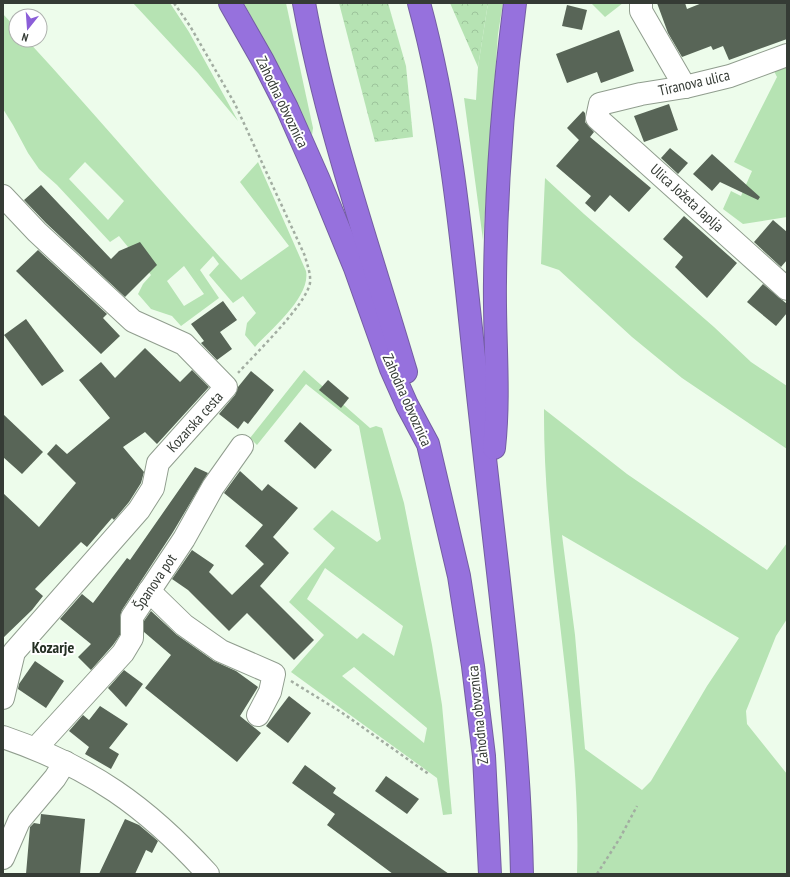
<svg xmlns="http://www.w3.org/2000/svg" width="790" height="877" font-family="'PT Sans Narrow',sans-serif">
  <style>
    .grass { fill: #b6e3b3; fill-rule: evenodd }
    .forest { fill: url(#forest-crowns) }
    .building { fill: #586557 }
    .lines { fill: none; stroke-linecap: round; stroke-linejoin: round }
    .minor-casing { stroke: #909d8e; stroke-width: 24 }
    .highway-casing { stroke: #745ea2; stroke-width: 24 }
    .path { stroke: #a2ada1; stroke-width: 2.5; stroke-dasharray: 3 3; stroke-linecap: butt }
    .minor { stroke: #fff; stroke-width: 22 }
    .highway { stroke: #9671dd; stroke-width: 22 }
    .labels { text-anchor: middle; stroke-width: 4; stroke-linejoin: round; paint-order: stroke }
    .street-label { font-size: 15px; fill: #353b35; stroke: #fff }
    .neighbourhood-label { font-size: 16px; font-weight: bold; fill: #242f23; stroke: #fff }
  </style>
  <defs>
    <pattern id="forest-crowns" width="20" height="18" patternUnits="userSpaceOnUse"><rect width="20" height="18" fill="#b6e3b3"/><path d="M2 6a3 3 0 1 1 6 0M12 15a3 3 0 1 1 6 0" fill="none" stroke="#9dc49b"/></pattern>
  </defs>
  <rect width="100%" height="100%" fill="#edfceb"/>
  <g class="grass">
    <polygon points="133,3 170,3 189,32 238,121 198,73"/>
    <polygon points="244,3 286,3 313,128 312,135"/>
    <polygon points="488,3 503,3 498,34 483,240 464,98 476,100 478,67"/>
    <polygon points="591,3 623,3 605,17"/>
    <path d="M3,14L16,28V40H27C100,119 168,201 241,280L289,246L240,182L258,162L306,271C311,297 271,329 255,347L245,335L247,323L256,313L243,296L233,303L209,275L219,264L213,256L200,270L219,298L181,326L172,316L151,309L138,294L143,284L151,275L119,236L110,242L57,185L39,169L28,153L13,125L3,109ZM85,162L124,201L108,220L69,179ZM184,266L204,294L184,306L167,281Z"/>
    <polygon points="787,66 787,217 743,224 723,209 731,191 741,196 752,171 734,162 777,77 774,71"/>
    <polygon points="545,178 584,214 714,327 751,362 787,386 787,449 682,378 632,337 559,270 541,264"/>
    <path d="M304,370L370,428L376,426L382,428L404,503L432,645L442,705L452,814L443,815L437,778L291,672L324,635L289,602L335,548L313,529L332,510L377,542L381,539L359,426L306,384L257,445L250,438ZM325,568L403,626L394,656L363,633L357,639L307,599ZM354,667L427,728L424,743L342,676Z"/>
    <path d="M544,409L627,474L767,570L787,543V619L776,636L746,711L747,724L787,774V874H577C582,718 543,564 544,409ZM562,535L739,638L707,686L651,781L642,790L585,749L575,635Z"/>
  </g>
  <g class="forest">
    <polygon points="339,3 388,3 406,66 413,137 375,142"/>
    <polygon points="450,3 488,3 478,67"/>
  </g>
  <g class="building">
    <polygon points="657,3 685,3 687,9 702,3 787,3 787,39 729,60 723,46 713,50 711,46 682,57 668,33"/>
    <polygon points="567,5 587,10 582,30 562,26"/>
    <polygon points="619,30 634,71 601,83 597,72 567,83 556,54"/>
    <polygon points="669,104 678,130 644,142 634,116"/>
    <polygon points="583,111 585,113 585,122 594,132 590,137 651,188 629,212 610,195 595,212 585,203 591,196 556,166 579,140 567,128"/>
    <polygon points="670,148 688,163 678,174 661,158"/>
    <polygon points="712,154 760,197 758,200 720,182 712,191 693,174"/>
    <polygon points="41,185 111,259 119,251 140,242 157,265 125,297 46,223 24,200"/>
    <polygon points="684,216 737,263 707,298 675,267 683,257 663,239"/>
    <polygon points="773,220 787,232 787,260 781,267 754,242"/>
    <polygon points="38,250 107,314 103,318 120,336 101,354 16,271"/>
    <polygon points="763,284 787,304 787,313 776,326 747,302"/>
    <polygon points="223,301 237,320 220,332 232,349 217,360 201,343 204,341 191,324"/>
    <polygon points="26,319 64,371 42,386 4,335"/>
    <polygon points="145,348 180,382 192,370 209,387 157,444 145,432 123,447 144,472 141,483 129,502 114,520 112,518 87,547 81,542 35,589 43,596 32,610 3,638 3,493 39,527 76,483 47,454 56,444 67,454 110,418 79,380 101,362 115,378"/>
    <polygon points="251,371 274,390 248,424 244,421 238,429 219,414 235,395 238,387"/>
    <polygon points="328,380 349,398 341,408 319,390"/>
    <polygon points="3,414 43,452 22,474 3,457"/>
    <polygon points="300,422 332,450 315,469 284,441"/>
    <polygon points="195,467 208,473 173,532 122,610 120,617 120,635 113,645 91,670 78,657 91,644 60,619 82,594 93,603 127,558 130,560"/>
    <polygon points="240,471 262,491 268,484 298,508 273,537 289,553 260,586 314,640 294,660 247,613 229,631 188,590 172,579 192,550 214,565 209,572 232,595 264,564 245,546 263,525 224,493"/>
    <polygon points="151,611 177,635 214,661 236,671 258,687 240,716 261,733 237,762 145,688 171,655 144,632 144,621"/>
    <polygon points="35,661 64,681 46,708 18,689 19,684"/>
    <polygon points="124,670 143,684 126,707 108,688"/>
    <polygon points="289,696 311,713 288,743 266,726"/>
    <polygon points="100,706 128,724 109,748 119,754 111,769 85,754 89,747 69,731 83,715 89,720"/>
    <polygon points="305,765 336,788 333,793 449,874 393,874 327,825 335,814 292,783"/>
    <polygon points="386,776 419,799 407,814 375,791"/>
    <polygon points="41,814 85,819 80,874 26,874 30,827 34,823 40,824"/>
    <polygon points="125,819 139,825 158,841 152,853 146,850 135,874 99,874"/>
  </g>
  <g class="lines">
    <defs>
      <g id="minor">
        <polyline points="641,3 641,11 685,87"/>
        <polyline points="787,55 730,76 685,87 641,94 600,104 597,118 787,289"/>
        <polyline points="3,196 37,232 133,321 184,344 226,387 158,463 153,488 139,510 14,652 3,698"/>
        <polyline points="149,591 184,625 221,651 274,674 270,692 258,715"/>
        <path d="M3,737C91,767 146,806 208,874"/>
        <polyline points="36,748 123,653 132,638 132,617 184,539 213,487 242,446"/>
        <polyline points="3,858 19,821 55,778 65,762"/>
      </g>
      <g id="highway">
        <polyline points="230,3 263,61 287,108 318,178 355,268 391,369 407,405 428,444 459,576 473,666 484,756 490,874"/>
        <path d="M304,3C327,128 370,250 406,372"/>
        <path d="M419,3C456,139 465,282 481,422C497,572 519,723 522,874"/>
        <path d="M494,448C500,393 494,337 495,281C496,188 503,95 515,3"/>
      </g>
    </defs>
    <use href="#minor" class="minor-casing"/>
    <use href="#highway" class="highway-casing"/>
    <g class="path">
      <path d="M174,3L190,26L235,104L305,256C307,265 311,273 310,283C306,305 255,354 238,373"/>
      <polyline points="291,681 341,712 430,775"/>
      <polyline points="597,874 620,838 637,806"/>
    </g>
    <use href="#minor" class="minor"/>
    <use href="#highway" class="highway"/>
  </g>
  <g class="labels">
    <g class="street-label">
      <text transform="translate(694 83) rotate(-13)" y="5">Tiranova ulica</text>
      <text transform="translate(282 102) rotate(64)" y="5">Zahodna obvoznica</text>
      <text transform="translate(687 198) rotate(42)" y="5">Ulica Jožeta Japlja</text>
      <text transform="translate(407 400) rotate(66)" y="5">Zahodna obvoznica</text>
      <text transform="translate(195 422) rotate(-48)" y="5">Kozarska cesta</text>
      <text transform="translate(155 582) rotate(-56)" y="5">Španova pot</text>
      <text transform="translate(478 715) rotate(-96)" y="5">Zahodna obvoznica</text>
    </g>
    <g class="neighbourhood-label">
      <text x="53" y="653">Kozarje</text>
    </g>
  </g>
  <rect width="790" height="877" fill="none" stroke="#353b35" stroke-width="8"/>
  <g transform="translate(28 28) rotate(197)"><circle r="19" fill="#ffffff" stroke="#aeb1ae"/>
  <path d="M0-3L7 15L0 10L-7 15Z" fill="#8b5ed8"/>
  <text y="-6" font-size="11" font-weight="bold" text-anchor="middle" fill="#353b35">N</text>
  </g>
</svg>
